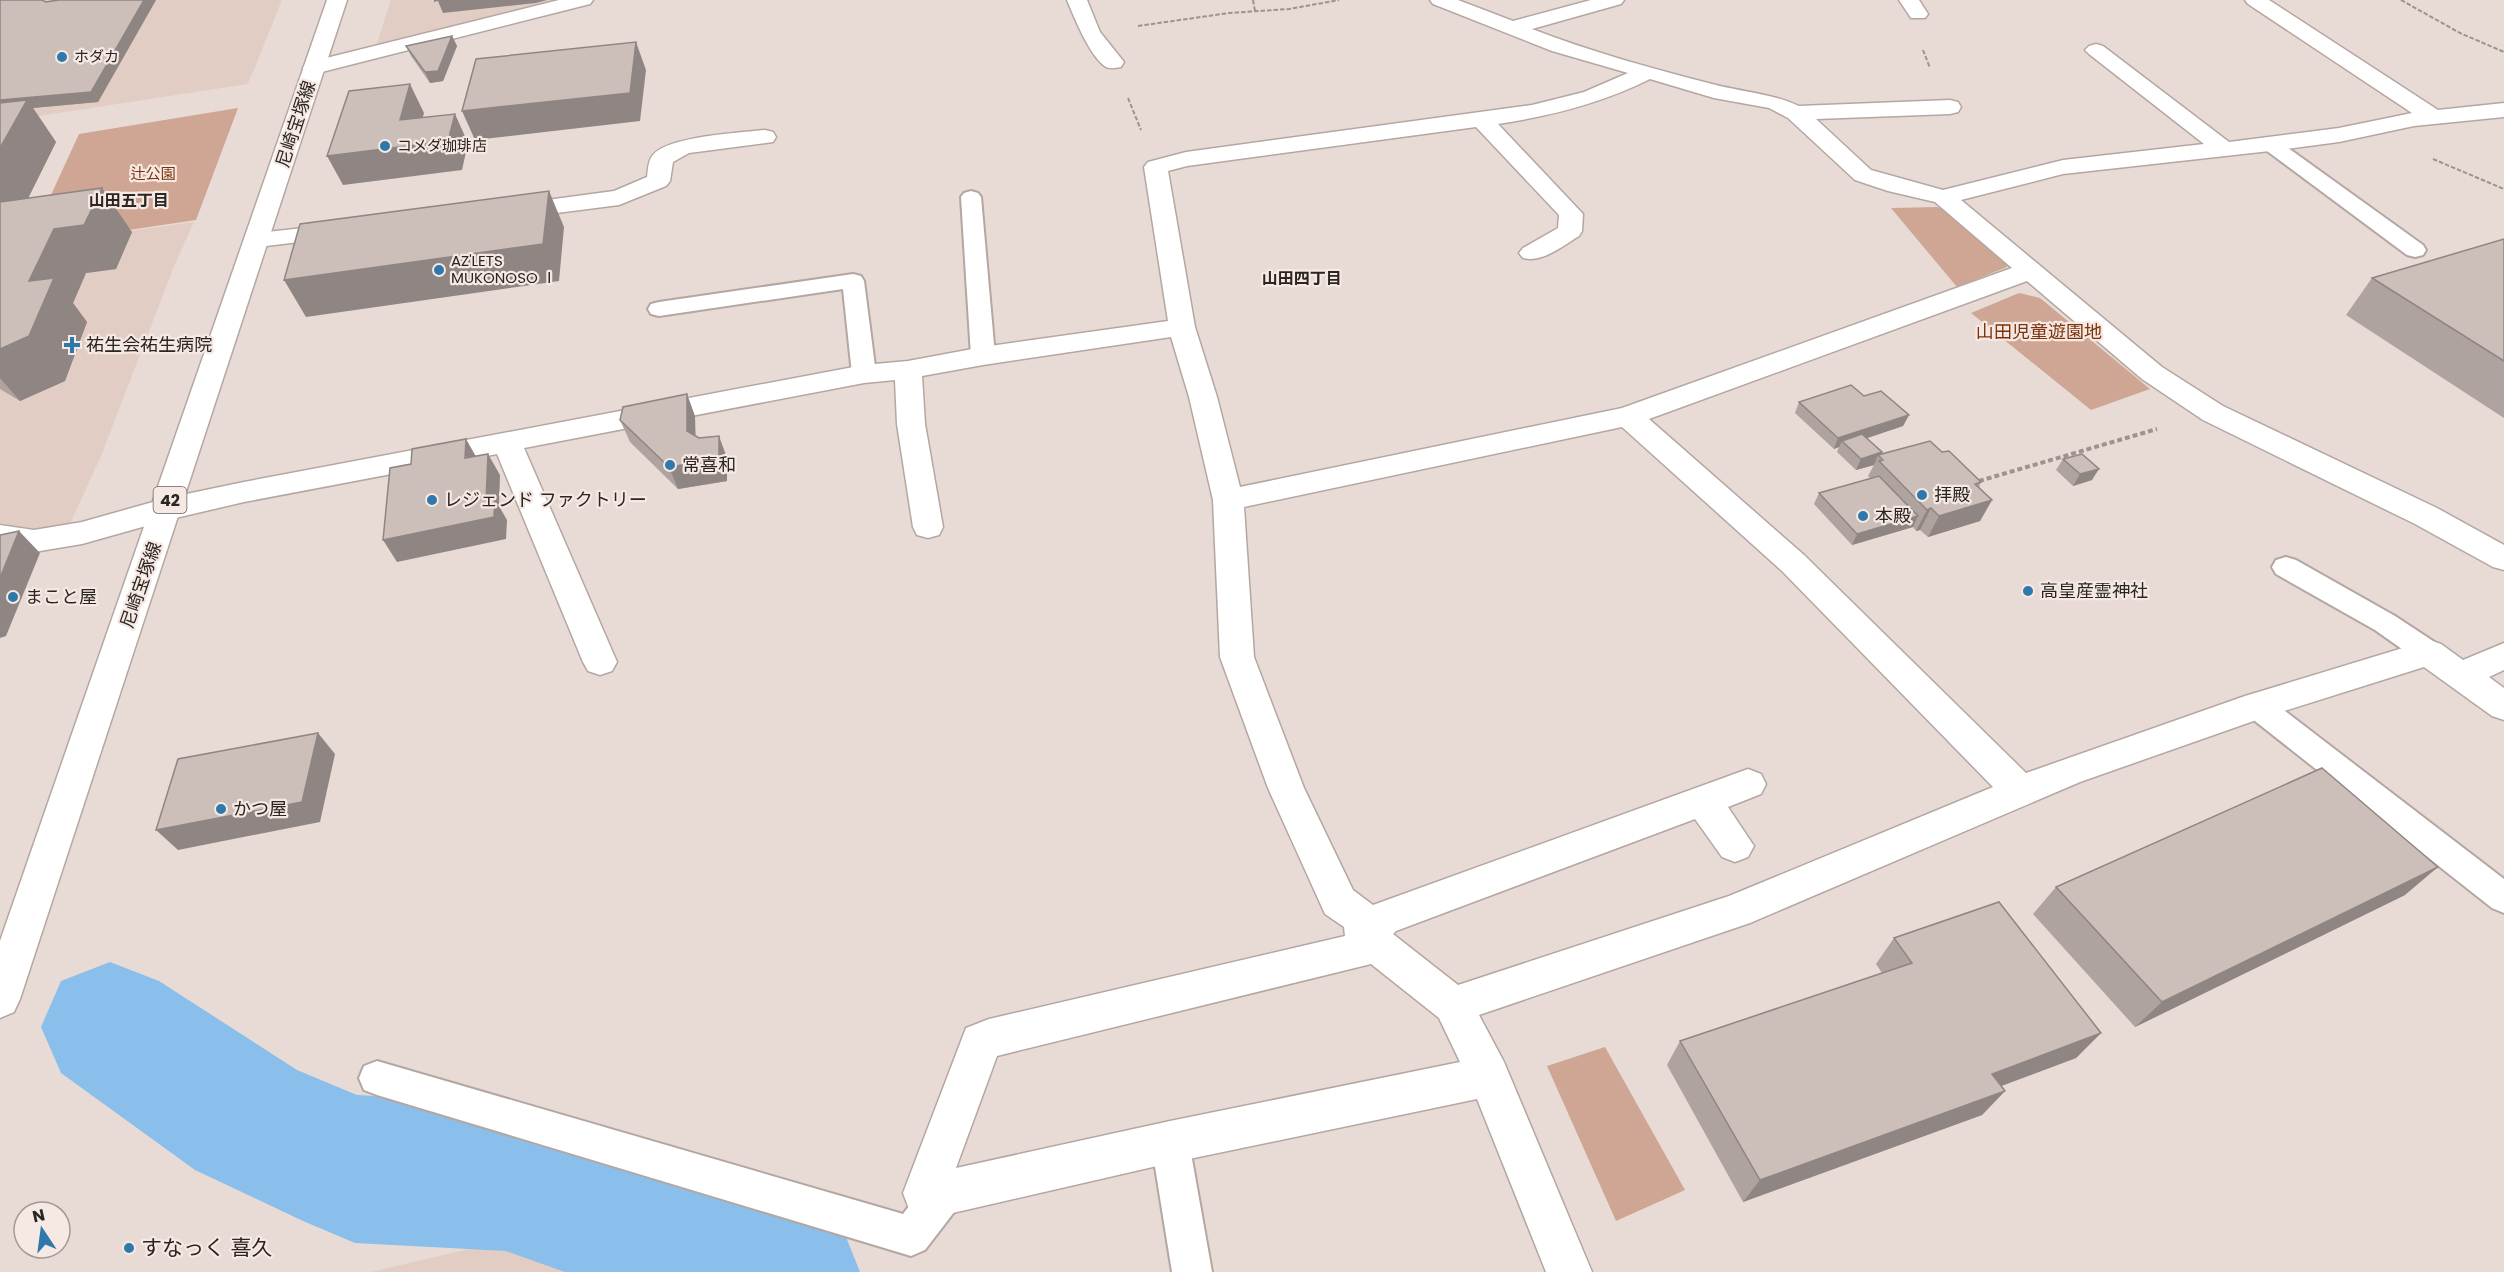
<svg xmlns="http://www.w3.org/2000/svg" width="2504" height="1272" font-family="Poppins,'Noto Sans JP',sans-serif">
  <style>
    .built { fill: #e2cdc4 }
    .green { fill: #cfa593 }
    .lines { fill: none; stroke-linecap: round; stroke-linejoin: round }
    .river { fill: #89bfea; fill-rule: evenodd }
    .lane-casing { stroke: #b4a7a2; stroke-width: 4 }
    .street-casing { stroke: #b4a7a2; stroke-width: 3 }
    .primary-casing { stroke: #b4a7a2; stroke-width: 3 }
    .path-far1 { stroke: #9d938e; stroke-width: 2; stroke-dasharray: 4.5 2; stroke-linecap: butt }
    .path { stroke: #9d938e; stroke-width: 4; stroke-dasharray: 5 3; stroke-linecap: butt }
    .lane { fill: #fff; fill-rule: evenodd }
    .street { fill: #fff; fill-rule: evenodd }
    .primary { fill: #fff; fill-rule: evenodd }
    .wall { fill: #afa39f }
    .shaded-wall { fill: #8f8582 }
    .building { fill: #ccbeb9; stroke: #8f8582; stroke-width: 1.5 }
    .poi-dot { fill: #2f78ac; stroke: #f6e8e2; stroke-width: 2 }
    .labels { text-anchor: middle; stroke-width: 4.5; stroke-linejoin: round; paint-order: stroke }
    .far-poi-label { font-size: 15px; fill: #292522; stroke: #f6e8e2; text-anchor: start }
    .far-park-label { font-size: 15px; fill: #7c320a; stroke: #f6e8e2 }
    .far-neighbourhood-label { font-size: 16px; font-weight: bold; fill: #292522; stroke: #f6e8e2 }
    .shield { fill: #f6e8e2; stroke: #66605c; stroke-width: 1.5 }
    .shield-label { font-size: 16px; font-weight: bold; fill: #292522 }
    .street-label { font-size: 18px; fill: #292522; stroke: #f6e8e2 }
    .park-label { font-size: 18px; fill: #7c320a; stroke: #f6e8e2 }
    .poi-label { font-size: 18px; fill: #292522; stroke: #f6e8e2; text-anchor: start }
    .near-poi-label { font-size: 21px; fill: #292522; stroke: #f6e8e2; text-anchor: start }
  </style>
  <rect width="100%" height="100%" fill="#e8dbd5"/>
  <g class="built">
    <polygon points="0,0 282,0 248,84 0,122"/>
    <polygon points="391,0 564,0 376,46"/>
    <polygon points="194,222 175,264 101,456 69,526 36,529 0,523 0,249"/>
    <polygon points="524,1236 627,1272 371,1272"/>
  </g>
  <g class="green">
    <polygon points="238,108 196,220 28,245 79,134"/>
    <polygon points="1937,207 1951,212 2008,262 2007,267 1957,287 1891,208"/>
    <polygon points="2019,293 2040,298 2150,389 2091,410 1971,313"/>
    <polygon points="1605,1047 1685,1190 1616,1221 1547,1066"/>
  </g>
  <g class="lines">
    <polygon class="river" points="110,962 159,981 297,1070 357,1095 506,1103 783,1195 838,1217 860,1272 565,1272 506,1251 355,1243 303,1221 195,1170 61,1073 41,1027 61,981"/>
    <defs>
      <g id="lane">
        <polygon points="2270,138 2277,140 2423,245 2426,250 2423,255 2415,257 2407,255 2263,148 2260,144 2263,140"/>
        <polygon points="971,191 978,193 981,197 995,356 991,361 983,363 975,361 971,356 961,197 964,193"/>
        <polygon points="853,274 861,276 864,281 876,374 872,379 864,382 856,379 852,374 843,289 659,316 651,314 648,309 651,304 659,302"/>
        <polygon points="2286,557 2296,560 2395,616 2439,645 2443,653 2439,661 2429,664 2419,661 2375,630 2276,574 2272,567 2276,560"/>
        <polygon points="2257,694 2268,698 2504,879 2504,913 2492,908 2246,714 2242,706 2246,698"/>
        <polygon points="377,1061 903,1214 930,1179 944,1174 958,1179 963,1193 958,1207 925,1250 911,1256 377,1095 364,1090 359,1078 364,1066"/>
        <polygon points="1170,1123 1183,1129 1189,1142 1212,1272 1172,1272 1151,1142 1157,1129"/>
      </g>
      <g id="street">
        <polygon points="559,0 593,0 590,4 314,74 306,73 303,68 306,63"/>
        <path d="M1067,0H1087L1100,32L1124,62L1121,67C1116,68 1111,69 1106,67C1090,57 1074,17 1067,0Z"/>
        <path d="M1430,0H1458L1513,21L1591,0H1624L1621,4L1532,29C1591,52 1654,69 1716,85C1744,92 1773,94 1799,106L1950,100L1958,102L1961,107L1958,112L1950,114L1816,119L1871,170L1943,190L2063,160L2204,144L2089,54L2085,50L2089,46L2096,44L2103,46L2229,142L2339,128L2412,113L2248,4L2245,0H2269L2438,110L2504,103V117L2414,126L2339,142L2270,151L2063,174L1961,200L2162,367L2223,406L2437,508L2504,545V570L2493,567L2415,524L2203,420L2142,379L2027,281L1649,419L1804,555L2026,773L2245,696L2429,640L2441,644L2463,660L2504,643V670L2489,677L2504,688V720L2492,716L2424,667L2265,717L2080,782L1750,923L1479,1015L1504,1062L1592,1272H1546L1477,1099L1170,1163L944,1215H925L909,1209L903,1193L966,1028L989,1019L1345,936L1344,927L1325,914L1268,788L1220,657L1213,500L1189,397L1171,337L983,365L922,376L925,424L943,527L939,535L928,538L917,535L913,527L897,424L895,380L864,383L524,448L617,662L612,671L600,675L588,671L583,662L497,454L244,502L167,520L82,544L34,552L0,547V525L34,530L82,522L167,498L244,482L864,365L908,361L983,347L1168,321L1144,167L1148,162L1186,152L1532,105L1584,92L1628,73L1552,51L1433,4ZM1650,79L1714,98L1769,108L1788,118L1855,180L1888,191L1935,202L2012,268L1622,408L1240,487L1217,397L1195,327L1168,171L1187,166L1476,127L1559,215L1558,228L1523,248L1519,253L1523,258C1543,263 1562,246 1579,236L1582,231L1583,214L1498,124C1551,116 1602,103 1650,79ZM1622,427L1782,571L1993,787L1729,896L1458,985L1393,934L1396,931L1695,819L1722,857L1735,862L1748,857L1754,846L1728,807L1761,794L1766,784L1761,774L1748,769L1373,905L1353,890L1304,788L1254,657L1244,507ZM1371,964L1439,1018L1460,1062L1170,1121L956,1168L997,1056Z"/>
        <polygon points="1899,0 1919,0 1928,14 1925,18 1911,18"/>
        <path d="M765,130L773,132L776,137L773,142L689,153L673,162L670,181L666,186L619,205L510,219L501,217L498,212L501,207L510,205L614,191L647,177C648,170 648,160 653,155C669,136 740,133 765,130Z"/>
        <polygon points="340,224 349,226 352,231 349,236 258,247 249,245 246,240 249,235 258,233"/>
      </g>
      <polygon id="primary" points="327,0 347,0 20,999 14,1012 0,1018 0,941"/>
    </defs>
    <use href="#lane" class="lane-casing"/>
    <use href="#street" class="street-casing"/>
    <use href="#primary" class="primary-casing"/>
    <g class="path-far1">
      <polyline points="1253,0 1255,11"/>
      <polyline points="2401,0 2460,33 2504,52"/>
      <polyline points="1138,26 1229,13 1289,9 1339,0"/>
      <polyline points="1923,50 1930,68"/>
      <polyline points="1128,98 1141,130"/>
      <polyline points="2433,159 2504,189"/>
    </g>
    <polyline class="path" points="1979,481 2157,429"/>
    <use href="#lane" class="lane"/>
    <use href="#street" class="street"/>
    <use href="#primary" class="primary"/>
  </g>
  <g class="wall">
    <polygon points="0,0 46,2 52,1 50,0 156,0 98,102 33,108 56,142 28,198 132,232 116,269 86,273 73,303 87,322 65,381 20,401 0,389"/>
    <polygon points="452,36 457,46 443,81 430,83 411,56 406,46"/>
    <polygon points="2504,239 2504,418 2346,315 2372,278"/>
    <polygon points="1864,396 1909,415 1903,426 1866,438 1882,452 1881,454 1942,452 1981,482 1979,487 1992,500 1980,521 1928,537 1920,530 1916,531 1913,527 1852,545 1814,504 1819,493 1870,478 1868,476 1874,465 1856,470 1837,452 1839,447 1834,449 1795,413 1799,402"/>
    <polygon points="695,416 695,436 727,458 727,481 678,489 630,442 620,420"/>
    <polygon points="2063,459 2092,480 2073,486 2056,470"/>
    <polygon points="2056,887 2405,895 2135,1027 2033,914"/>
    <polygon points="1894,938 2101,1033 2076,1058 2001,1086 2005,1091 1982,1115 1743,1202 1667,1065 1680,1041 1882,973 1876,964"/>
  </g>
  <g class="shaded-wall">
    <polygon points="144,0 156,0 98,102 33,108 56,142 7,241 0,242 0,100"/>
    <polygon points="434,0 547,0 536,3 443,13 438,1 434,2"/>
    <polygon points="452,36 457,46 443,81 430,83 425,72"/>
    <polygon points="636,42 646,70 640,121 475,140 462,111"/>
    <polygon points="410,84 424,113 415,145 455,114 468,143 462,170 343,185 327,156 400,120"/>
    <polygon points="102,188 132,232 116,269 86,273 73,303 87,322 65,381 20,401 0,378 0,349 29,281 54,229"/>
    <polygon points="549,191 564,227 559,281 306,317 284,280"/>
    <polygon points="687,394 695,416 696,452 687,431"/>
    <polygon points="1909,415 1903,426 1847,445 1842,441 1839,447 1834,449 1838,438"/>
    <polygon points="719,436 727,458 727,481 678,489 669,467"/>
    <polygon points="466,439 478,460 465,458"/>
    <polygon points="1882,452 1880,457 1878,455 1874,465 1856,470 1861,459"/>
    <polygon points="488,454 500,475 499,506 507,520 506,539 397,562 383,540 486,500"/>
    <polygon points="2099,469 2092,480 2073,486 2080,474"/>
    <polygon points="1992,500 1980,521 1928,537 1939,516"/>
    <polygon points="1931,508 1920,530 1916,531 1927,510"/>
    <polygon points="1918,516 1913,527 1852,545 1857,534"/>
    <polygon points="19,531 40,553 6,636 0,638 0,578"/>
    <polygon points="318,733 335,754 320,822 178,850 156,830"/>
    <polygon points="2438,867 2405,895 2135,1027 2162,1002"/>
    <polygon points="2101,1033 2076,1058 1969,1098 1992,1074"/>
    <polygon points="2005,1091 1982,1115 1743,1202 1760,1180"/>
  </g>
  <g class="building">
    <polygon points="0,0 42,0 46,2 59,0 144,0 91,92 0,100"/>
    <polygon points="452,36 438,71 425,72 406,46"/>
    <polygon points="636,42 630,93 462,111 476,59"/>
    <polygon points="410,84 400,120 455,114 448,141 327,156 349,91"/>
    <polygon points="27,100 0,148 0,103"/>
    <polygon points="102,188 84,225 54,229 29,281 54,278 29,336 0,349 0,202"/>
    <polygon points="549,191 543,244 284,280 300,224"/>
    <polygon points="2504,239 2504,361 2372,278"/>
    <polygon points="1851,385 1864,396 1881,391 1909,415 1838,438 1799,402"/>
    <polygon points="687,394 687,431 699,438 719,436 719,459 669,467 620,420 623,407"/>
    <polygon points="1862,434 1882,452 1861,459 1842,441"/>
    <polygon points="466,439 465,458 488,454 486,500 495,498 494,517 383,540 390,468 411,464 412,449"/>
    <polygon points="1930,441 1942,452 1949,451 1981,482 1975,484 1992,500 1939,516 1931,508 1927,510 1879,461 1883,460 1878,455"/>
    <polygon points="2082,454 2099,469 2080,474 2063,459"/>
    <polygon points="1879,476 1918,516 1857,534 1819,493"/>
    <polygon points="19,531 0,578 0,535"/>
    <polygon points="318,733 302,802 156,830 178,759"/>
    <polygon points="2322,768 2438,867 2162,1002 2056,887"/>
    <polygon points="1999,902 2101,1033 1992,1074 2005,1091 1760,1180 1680,1041 1912,963 1894,938"/>
  </g>
  <g class="poi-dot">
    <circle cx="62" cy="57" r="6"/>
    <circle cx="385" cy="146" r="6"/>
    <circle cx="439" cy="270" r="6"/>
    <path d="M69 336h6v6h6v6h-6v6h-6v-6h-6v-6h6z"/>
    <circle cx="670" cy="465" r="6"/>
    <circle cx="1922" cy="495" r="6"/>
    <circle cx="432" cy="500" r="6"/>
    <circle cx="1863" cy="516" r="6"/>
    <circle cx="2028" cy="591" r="6"/>
    <circle cx="13" cy="597" r="6"/>
    <circle cx="221" cy="809" r="6"/>
    <circle cx="129" cy="1248" r="6"/>
  </g>
  <g class="labels">
    <g class="far-poi-label">
      <text x="74" y="62">ホダカ</text>
      <text x="397" y="151">コメダ珈琲店</text>
      <text x="451" y="266">AZ'LETS<tspan x="451" dy="17">MUKONOSO Ⅰ</tspan></text>
    </g>
    <g class="far-park-label">
      <text x="153" y="179">辻公園</text>
    </g>
    <g class="far-neighbourhood-label">
      <text x="129" y="206">山田五丁目</text>
      <text x="1302" y="284">山田四丁目</text>
    </g>
    <rect class="shield" x="153.5" y="487" width="33" height="26" rx="4.5"/>
    <g class="shield-label">
      <text x="170" y="506">42</text>
    </g>
    <g class="street-label">
      <text transform="translate(296 124) rotate(-72)" y="6">尼崎宝塚線</text>
      <text transform="translate(141 585) rotate(-71)" y="6">尼崎宝塚線</text>
    </g>
    <g class="park-label">
      <text x="2039" y="338">山田児童遊園地</text>
    </g>
    <g class="poi-label">
      <text x="86" y="351">祐生会祐生病院</text>
      <text x="682" y="471">常喜和</text>
      <text x="1934" y="501">拝殿</text>
      <text x="444" y="506">レジェンド ファクトリー</text>
      <text x="1875" y="522">本殿</text>
      <text x="2040" y="597">高皇産霊神社</text>
      <text x="25" y="603">まこと屋</text>
      <text x="233" y="815">かつ屋</text>
    </g>
    <g class="near-poi-label">
      <text x="141" y="1255">すなっく 喜久</text>
    </g>
  </g>
  <g transform="translate(42 1230) rotate(347)"><circle r="28" fill="#f6e8e2" stroke="#a49a95" stroke-width="1.5"/>
  <path d="M0-4.5L10 22L0 15L-10 22Z" fill="#2f78ac"/>
  <text y="-9" font-size="16" font-weight="bold" text-anchor="middle" fill="#292522">N</text>
  </g>
</svg>
